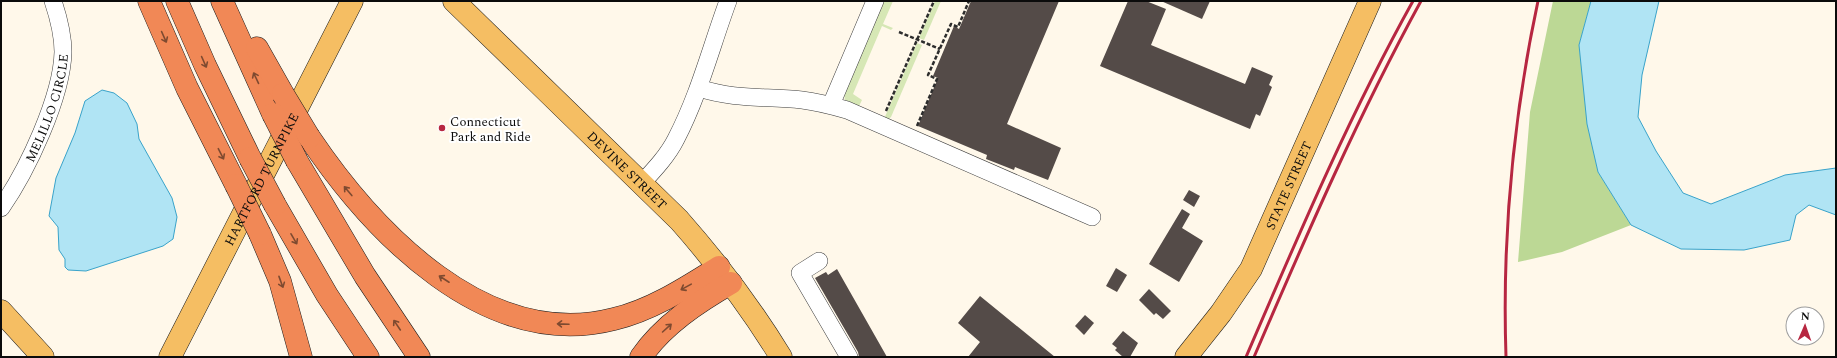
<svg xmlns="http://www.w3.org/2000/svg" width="1837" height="358" font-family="Spectral,serif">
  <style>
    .green { fill: #d6e7b5 }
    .forest { fill: #bcd895 }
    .water { fill: #b0e4f4; stroke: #39a3ca }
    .building { fill: #544b48 }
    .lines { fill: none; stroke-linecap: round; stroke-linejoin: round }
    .minor-casing { stroke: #3e3e3e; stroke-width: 18 }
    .major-casing { stroke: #1c1c1c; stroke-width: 23 }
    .highway-casing { stroke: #1c1c1c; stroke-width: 23 }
    .path { stroke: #2d2d2d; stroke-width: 2.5; stroke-dasharray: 4 2; stroke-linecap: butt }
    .minor { stroke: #fff; stroke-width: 17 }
    .major { stroke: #f5be63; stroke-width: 22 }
    .highway { stroke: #f18856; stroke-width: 22 }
    .rail { stroke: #b72741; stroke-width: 3 }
    .highway-bridge-casing { stroke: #1c1c1c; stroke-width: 23; stroke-linecap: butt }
    .highway-bridge { stroke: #f18856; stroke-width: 22 }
    .oneway { stroke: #7e4a30 }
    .poi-dot { fill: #b72741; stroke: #fff; stroke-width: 1.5 }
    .labels { text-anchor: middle; stroke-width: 4; stroke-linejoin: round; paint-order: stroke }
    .street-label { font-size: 13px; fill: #0b0b0b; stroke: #fff }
    .poi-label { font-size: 13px; fill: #0b0b0b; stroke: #fff; text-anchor: start }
  </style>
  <rect width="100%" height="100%" fill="#fff8ea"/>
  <g class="green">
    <polygon points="884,1 893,1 883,24 893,28 891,30 882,26 853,94 862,100 859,106 845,100 844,95"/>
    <polygon points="935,1 941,1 924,40 919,38"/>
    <polygon points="917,43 922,45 891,117 889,119 884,119"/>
  </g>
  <polygon class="forest" points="1553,1 1591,1 1579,45 1598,172 1631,225 1562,252 1518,262 1530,112"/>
  <g class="water">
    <polygon points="1591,1 1659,1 1642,75 1638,117 1656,151 1683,193 1711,204 1785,175 1836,168 1836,215 1809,205 1796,215 1790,240 1744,250 1681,249 1631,225 1598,172 1587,124 1579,45"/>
    <polygon points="102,90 114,93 127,103 137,124 139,139 172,198 177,217 173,239 163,246 86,271 68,270 65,267 65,259 59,250 58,227 49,216 56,178 75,133 85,101"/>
  </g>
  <g class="building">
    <polygon points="971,1 1059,1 1007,124 1061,148 1048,180 1015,167 1014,170 986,159 987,155 918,126 938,78 933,76 954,26 959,29"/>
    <polygon points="1128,1 1146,1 1166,9 1151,45 1245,84 1252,67 1273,76 1269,85 1272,87 1260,116 1256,114 1250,129 1100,66"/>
    <polygon points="1161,1 1210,1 1202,19"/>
    <polygon points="1189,190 1200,196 1194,207 1183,200"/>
    <polygon points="1182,209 1190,214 1182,228 1203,241 1179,282 1149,264"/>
    <polygon points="1116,268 1127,275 1117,292 1106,286"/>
    <polygon points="837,269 887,357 859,357 858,352 815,278 826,272 828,275"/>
    <polygon points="1149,289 1171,311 1163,319 1156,313 1154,315 1139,300"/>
    <polygon points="980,296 1055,357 968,357 980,342 958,323"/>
    <polygon points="1085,315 1094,323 1084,335 1075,326"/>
    <polygon points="1123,331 1138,343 1130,357 1123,357 1115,350 1117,348 1112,344"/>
  </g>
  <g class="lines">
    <defs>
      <g id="minor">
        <path d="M699,88C735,100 766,96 802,100C818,102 833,106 847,110L1092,217"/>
        <polyline points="831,105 875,1"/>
        <path d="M642,183C655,169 668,155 676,139C699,95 711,47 728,1"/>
        <path id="s1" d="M1,208C27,171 62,97 63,52C63,36 58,16 53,1"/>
        <polyline points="819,261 800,273 849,357"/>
      </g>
      <g id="major">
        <path id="s2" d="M454,1L679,220C717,263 751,308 781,357"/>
        <polyline points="1,311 43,357"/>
        <path id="s3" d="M170,357L352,1"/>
        <path id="s4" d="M1186,357L1221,313L1251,269L1370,1"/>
      </g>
      <g id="highway">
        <polyline points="149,1 187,88 236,185"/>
        <polyline points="177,1 205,65 250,158"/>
        <polyline points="222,1 273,114"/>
        <polyline points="257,48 283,94"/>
        <path d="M309,137C373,232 486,352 614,319C652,310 687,287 719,267"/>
        <polyline points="297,161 365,276 419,357"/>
        <polyline points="275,205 327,295 368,357"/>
        <polyline points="260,234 280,281 301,357"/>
        <path d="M641,357C663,325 698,302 731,283"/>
      </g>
    </defs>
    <use href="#minor" class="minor-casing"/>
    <use href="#major" class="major-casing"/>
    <use href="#highway" class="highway-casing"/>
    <g class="path">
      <polyline points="899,32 940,49"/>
      <polyline points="886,111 934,1"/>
      <polyline points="917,126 937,79 928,75 951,24 958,27 969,1"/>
    </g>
    <use href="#minor" class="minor"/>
    <use href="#major" class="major"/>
    <use href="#highway" class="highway"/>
    <g class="rail">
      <path d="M1246,357C1298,236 1349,116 1413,1"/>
      <path d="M1254,357C1306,236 1358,116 1421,1"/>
      <path d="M1506,357C1502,238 1513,118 1538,1"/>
    </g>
    <defs>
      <g id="highway-bridge">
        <polyline points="283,94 309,137"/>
        <polyline points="273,114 297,161"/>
        <polyline points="250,158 275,205"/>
        <polyline points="236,185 260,234"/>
      </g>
    </defs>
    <use href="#highway-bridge" class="highway-bridge-casing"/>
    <use href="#highway-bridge" class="highway-bridge"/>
  </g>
  <defs><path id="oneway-shaft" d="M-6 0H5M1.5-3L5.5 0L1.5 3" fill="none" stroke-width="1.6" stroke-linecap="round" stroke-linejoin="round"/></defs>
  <g class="oneway">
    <use href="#oneway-shaft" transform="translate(164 37) rotate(66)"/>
    <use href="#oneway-shaft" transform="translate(204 62) rotate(66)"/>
    <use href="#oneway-shaft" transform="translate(256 78) rotate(-115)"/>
    <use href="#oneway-shaft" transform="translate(221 154) rotate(63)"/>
    <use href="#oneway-shaft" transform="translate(348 191) rotate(-130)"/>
    <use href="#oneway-shaft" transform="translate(294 239) rotate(60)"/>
    <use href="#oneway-shaft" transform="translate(444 279) rotate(-147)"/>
    <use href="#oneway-shaft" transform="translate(281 282) rotate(70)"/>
    <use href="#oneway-shaft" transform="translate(686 287) rotate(151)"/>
    <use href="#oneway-shaft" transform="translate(563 324) rotate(-178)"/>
    <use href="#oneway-shaft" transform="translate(397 325) rotate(-124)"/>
    <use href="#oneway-shaft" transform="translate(667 328) rotate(-42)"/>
  </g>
  <circle class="poi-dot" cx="442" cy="128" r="4"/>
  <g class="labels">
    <g class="street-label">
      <text dy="5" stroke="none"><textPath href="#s1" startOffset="111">MELILLO CIRCLE</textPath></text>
      <text dy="5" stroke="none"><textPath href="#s2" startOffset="242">DEVINE STREET</textPath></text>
      <text dy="5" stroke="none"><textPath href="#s3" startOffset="200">HARTFORD TURNPIKE</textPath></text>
      <text dy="5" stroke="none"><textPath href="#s4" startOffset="201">STATE STREET</textPath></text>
    </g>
    <g class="poi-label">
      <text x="450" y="126">Connecticut<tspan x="450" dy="15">Park and Ride</tspan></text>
    </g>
  </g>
  <rect width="1837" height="358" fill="none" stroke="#0b0b0b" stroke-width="4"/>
  <g transform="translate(1805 326) rotate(2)"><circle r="19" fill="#ffffff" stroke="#9d9d9d"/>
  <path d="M0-3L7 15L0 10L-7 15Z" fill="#b72741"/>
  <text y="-6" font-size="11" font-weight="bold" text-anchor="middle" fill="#0b0b0b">N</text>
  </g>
</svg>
